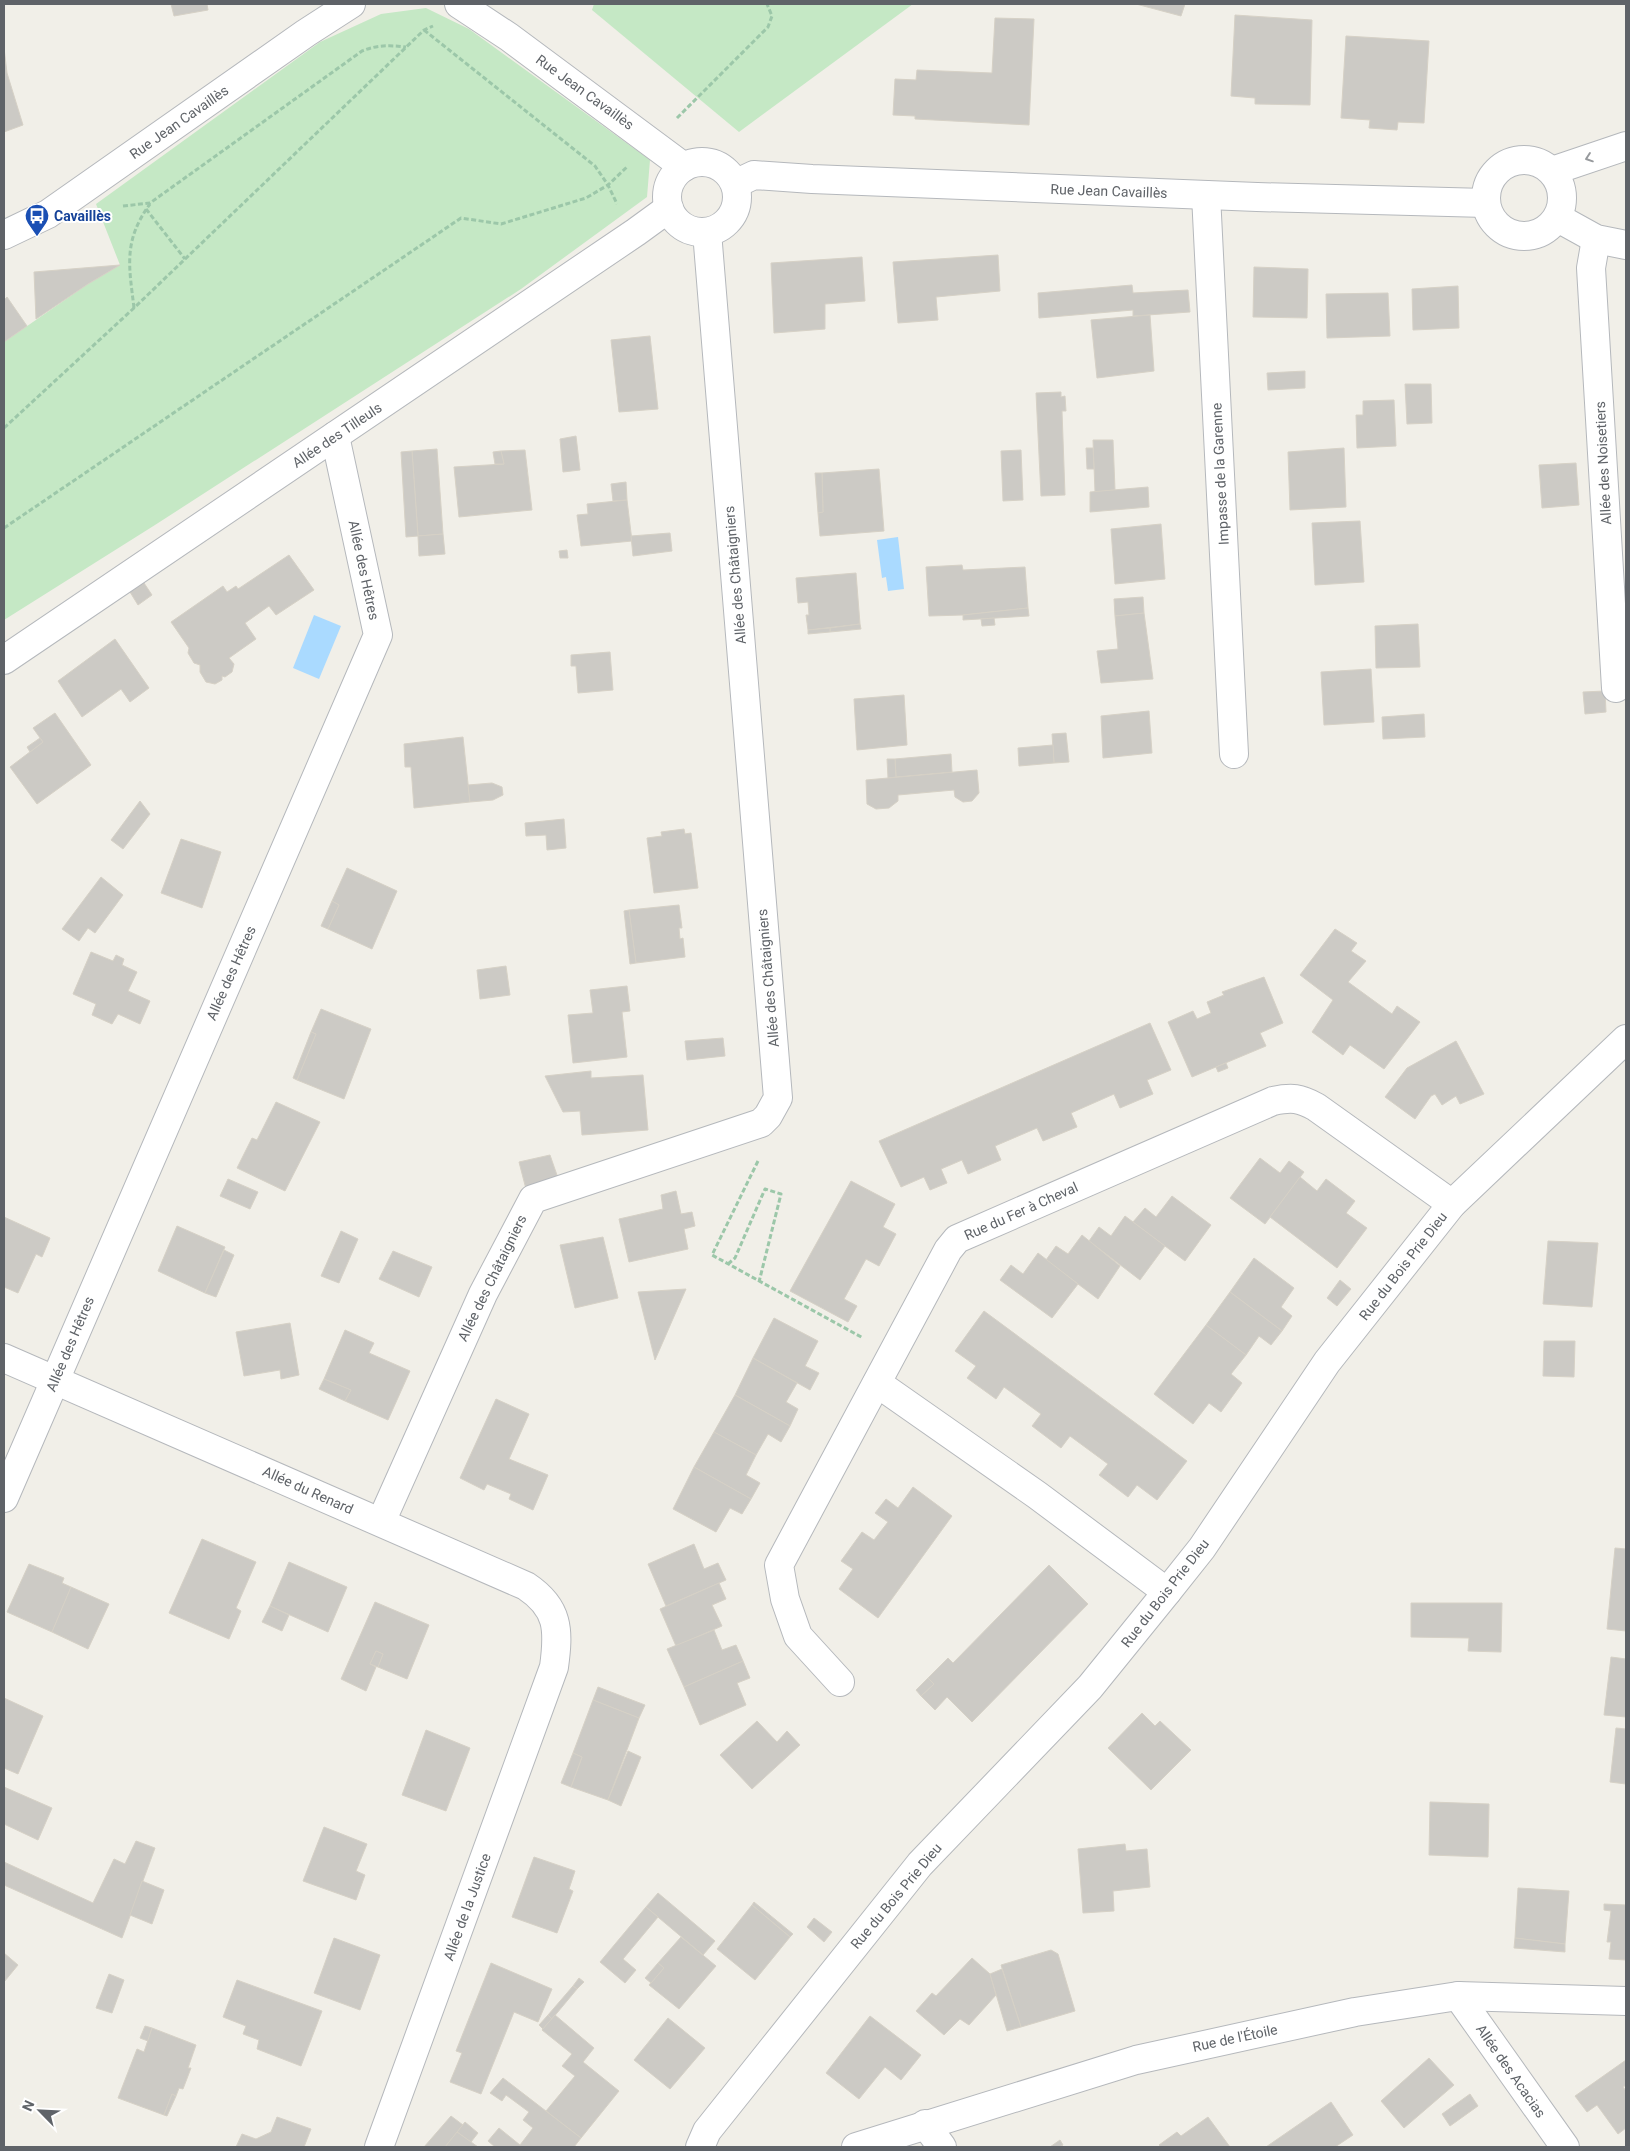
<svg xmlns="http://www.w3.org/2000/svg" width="1630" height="2151" font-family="Roboto,sans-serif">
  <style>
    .green { fill: #c5e8c5 }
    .water { fill: #aadaff }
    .building { fill: #cccac5; stroke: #d6d1c6 }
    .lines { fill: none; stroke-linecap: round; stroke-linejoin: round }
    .minor-casing { stroke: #b5b8bc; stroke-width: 30 }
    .path { stroke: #9cc7a9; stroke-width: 3; stroke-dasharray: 5 2.5; stroke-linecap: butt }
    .minor { stroke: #fff; stroke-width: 28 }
    .oneway { stroke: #979a9d }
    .labels { text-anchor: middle; stroke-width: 4; stroke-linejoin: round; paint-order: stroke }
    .street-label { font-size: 14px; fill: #5f6368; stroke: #fff }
    .transit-label { font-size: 14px; font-weight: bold; fill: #164399; stroke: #fff; text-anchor: start }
  </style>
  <rect width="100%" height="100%" fill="#f1efe8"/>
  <g class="green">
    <polygon points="594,4 913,4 739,132 592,10"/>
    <polygon points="426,8 469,29 650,160 647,197 521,289 155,525 4,620 4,342 88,284 120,265 96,204 320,42 381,14"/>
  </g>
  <g class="water">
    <polygon points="898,537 904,589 888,591 886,577 882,578 877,540"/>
    <polygon points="314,615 341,626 319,679 293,668"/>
  </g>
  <g class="building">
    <polygon points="171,4 207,4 208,10 174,16"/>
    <polygon points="1136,4 1185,4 1181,16"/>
    <polygon points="1235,15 1312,20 1310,105 1255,104 1255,98 1231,96"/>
    <polygon points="995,18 1034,19 1029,125 915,119 915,116 893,115 895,79 916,80 917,70 992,73"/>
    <polygon points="1346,36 1429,41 1424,123 1398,122 1397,130 1369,128 1370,120 1341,118"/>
    <polygon points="4,48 7,73 23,125 4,132"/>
    <polygon points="998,255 1000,291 936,297 938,320 898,323 893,262"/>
    <polygon points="862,257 865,301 825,304 825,329 774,333 771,263"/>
    <polygon points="120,265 88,284 36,319 34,272"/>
    <polygon points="1254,267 1308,269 1307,318 1253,317"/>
    <polygon points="1132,285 1133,293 1188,290 1190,312 1133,316 1133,310 1039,318 1038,293"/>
    <polygon points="1458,286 1459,328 1413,330 1412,289"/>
    <polygon points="1388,293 1390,336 1327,338 1326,294"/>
    <polygon points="7,297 27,326 4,342 4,300"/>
    <polygon points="1150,315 1154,371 1097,378 1091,320"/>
    <polygon points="650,336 658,409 619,412 611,340"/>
    <polygon points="1305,371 1305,388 1268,390 1267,373"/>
    <polygon points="1405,384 1431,384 1432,423 1407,424"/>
    <polygon points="1061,392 1061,397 1065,396 1066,411 1062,411 1065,495 1041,496 1036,393"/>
    <polygon points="1394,400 1396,446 1357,448 1356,415 1363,415 1363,401"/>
    <polygon points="576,436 580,470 563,472 560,439"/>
    <polygon points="1093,440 1113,440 1115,490 1095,492"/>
    <polygon points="1086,448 1093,448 1094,469 1087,469"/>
    <polygon points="1344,448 1346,507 1290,510 1288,452"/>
    <polygon points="437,449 443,534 418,536 412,451"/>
    <polygon points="525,450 532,510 459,517 454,467 504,464 501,451"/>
    <polygon points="1021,450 1023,500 1003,501 1001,451"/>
    <polygon points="412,451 418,536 406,537 401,452"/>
    <polygon points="501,451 504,464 495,464 493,452"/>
    <polygon points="1576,463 1579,505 1542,508 1539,465"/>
    <polygon points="879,469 884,531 820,536 818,513 823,512 822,473"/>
    <polygon points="815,473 822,473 823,512 818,513"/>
    <polygon points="626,482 627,500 613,501 611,484"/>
    <polygon points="1148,487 1149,507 1090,512 1090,492"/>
    <polygon points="627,500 632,541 581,546 577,515 588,514 587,504"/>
    <polygon points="1360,521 1364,582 1315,585 1312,523"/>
    <polygon points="1161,524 1165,579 1115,584 1111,529"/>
    <polygon points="670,533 672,551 633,556 631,536"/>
    <polygon points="443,534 445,554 419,556 418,536"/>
    <polygon points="567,550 568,558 560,558 559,551"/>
    <polygon points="289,555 314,590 276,615 269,606 245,623 256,639 229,658 234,664 232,672 225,677 222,676 222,680 215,684 206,682 200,672 200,665 194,663 188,653 189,648 171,622 223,586 227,592 236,586 238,589"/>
    <polygon points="962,565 963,570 1025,567 1028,608 963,615 929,616 926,567"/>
    <polygon points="856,573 860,624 808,630 806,615 809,615 808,602 798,603 796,578"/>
    <polygon points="144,583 152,595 138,605 130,592"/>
    <polygon points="1143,597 1144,613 1115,616 1114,599"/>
    <polygon points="1028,608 1029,616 963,620 963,615"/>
    <polygon points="1144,613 1153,679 1101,683 1097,651 1118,649 1115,616"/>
    <polygon points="994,618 995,625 982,626 981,619"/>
    <polygon points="860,624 861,629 830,632 830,628"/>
    <polygon points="1418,624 1420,667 1376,668 1375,626"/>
    <polygon points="830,628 830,632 808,634 808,630"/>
    <polygon points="115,639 149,688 130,702 121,689 82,717 58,681"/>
    <polygon points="610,652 613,690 578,693 576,666 571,666 571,655"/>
    <polygon points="1371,669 1374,722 1324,725 1321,672"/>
    <polygon points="1605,691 1606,712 1585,714 1583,692"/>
    <polygon points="904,695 907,745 857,750 854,699"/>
    <polygon points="1149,711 1152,753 1103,758 1101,716"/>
    <polygon points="55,713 91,765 37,804 10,767 43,742 33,728"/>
    <polygon points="1424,714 1425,737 1383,739 1382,717"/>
    <polygon points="1066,733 1069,762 1054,763 1052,734"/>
    <polygon points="463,737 470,802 414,808 411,767 405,767 404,744"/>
    <polygon points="40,738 43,742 30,752 27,747"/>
    <polygon points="1053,745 1054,763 1019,766 1018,748"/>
    <polygon points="951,754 952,772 896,777 895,759"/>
    <polygon points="887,759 895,759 896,777 888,778"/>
    <polygon points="977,770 979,793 972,801 963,802 955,797 954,790 898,795 898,801 889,808 876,809 867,804 866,780"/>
    <polygon points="492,783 502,787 503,795 493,800 470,802 468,785"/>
    <polygon points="140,801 150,814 123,849 111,840"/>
    <polygon points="564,819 566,848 547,850 546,835 526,836 525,823"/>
    <polygon points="684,829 685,834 691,833 698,888 654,893 647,838 662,836 661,832"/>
    <polygon points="181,839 221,852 202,908 161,893"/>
    <polygon points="347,868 397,891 372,949 328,929 339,905 332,901"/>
    <polygon points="101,877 123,895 95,933 88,928 79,941 62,929"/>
    <polygon points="332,901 339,905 328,929 321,926"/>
    <polygon points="679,905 682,928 679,928 680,939 683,938 685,957 636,963 629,910"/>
    <polygon points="629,910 636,963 630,964 624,911"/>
    <polygon points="1335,929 1357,943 1351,951 1366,961 1348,982 1392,1014 1397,1006 1420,1022 1384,1069 1350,1045 1343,1055 1312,1032 1333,1000 1300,975"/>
    <polygon points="91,952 113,961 116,955 124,959 122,965 137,972 128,991 150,1001 140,1024 118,1014 112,1024 92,1015 96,1004 73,994"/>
    <polygon points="506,966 510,995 480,999 477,970"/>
    <polygon points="1264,977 1283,1023 1260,1033 1266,1046 1192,1077 1168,1022 1193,1011 1197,1019 1211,1013 1207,1002 1224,995 1222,992"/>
    <polygon points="627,986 630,1011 622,1012 627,1057 573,1063 568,1015 593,1013 590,990"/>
    <polygon points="321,1009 371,1029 344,1099 297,1080 316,1034 311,1032"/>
    <polygon points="1150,1023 1171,1070 1147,1080 1153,1094 1120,1108 1114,1094 1071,1113 1077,1127 1043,1141 1037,1128 995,1146 1001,1160 968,1174 962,1160 941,1169 947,1183 930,1190 924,1177 901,1187 879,1141"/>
    <polygon points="311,1032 316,1034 297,1080 293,1078"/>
    <polygon points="723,1038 725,1056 687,1060 685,1041"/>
    <polygon points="1456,1041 1484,1094 1460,1104 1456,1096 1442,1105 1435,1094 1431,1096 1415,1119 1385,1097 1407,1068"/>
    <polygon points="1226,1063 1228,1068 1218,1072 1216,1067"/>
    <polygon points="591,1071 591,1078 643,1075 648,1130 582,1135 580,1111 563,1112 545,1076"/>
    <polygon points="276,1102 320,1122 285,1191 237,1168 252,1138 257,1140"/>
    <polygon points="550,1155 558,1178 526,1189 519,1162"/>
    <polygon points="1260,1158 1280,1173 1289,1161 1304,1172 1265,1224 1230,1198"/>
    <polygon points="1300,1177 1317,1191 1326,1179 1355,1201 1346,1213 1367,1228 1337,1268 1270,1217"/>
    <polygon points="228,1179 258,1192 250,1209 220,1196"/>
    <polygon points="851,1181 895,1204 883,1227 896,1234 879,1266 866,1259 844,1299 857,1306 848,1322 790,1291"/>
    <polygon points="676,1191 681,1214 692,1212 695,1226 684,1229 688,1249 629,1262 619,1219 663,1209 661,1195"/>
    <polygon points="1172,1196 1211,1225 1185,1261 1133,1222 1145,1208 1156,1217"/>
    <polygon points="1125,1216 1165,1246 1140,1280 1089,1241 1099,1227 1111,1236"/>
    <polygon points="4,1217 50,1238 42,1257 36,1254 18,1293 4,1287"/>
    <polygon points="177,1226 225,1247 205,1293 158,1271"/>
    <polygon points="341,1231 358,1239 339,1283 321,1276"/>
    <polygon points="1082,1235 1120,1266 1098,1299 1046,1260 1056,1246 1068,1254"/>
    <polygon points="603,1237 618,1298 575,1308 560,1245"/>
    <polygon points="1548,1241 1598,1243 1592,1307 1543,1304"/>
    <polygon points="224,1250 234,1255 216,1297 205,1293"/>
    <polygon points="393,1251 432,1267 419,1297 379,1279"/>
    <polygon points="1038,1253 1078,1284 1052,1318 1000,1280 1011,1265 1023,1274"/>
    <polygon points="1254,1258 1294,1288 1281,1307 1292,1316 1282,1331 1230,1292"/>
    <polygon points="1340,1280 1351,1289 1337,1306 1327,1298"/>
    <polygon points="686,1289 655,1360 638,1292"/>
    <polygon points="1230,1292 1282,1331 1271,1345 1259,1336 1246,1355 1206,1325"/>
    <polygon points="984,1311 1187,1461 1157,1500 1137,1485 1128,1497 1099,1475 1108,1464 1070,1436 1061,1448 1032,1426 1041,1414 1004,1387 996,1399 967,1378 976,1366 955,1351"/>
    <polygon points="774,1318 818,1341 805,1366 819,1373 810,1390 753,1358"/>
    <polygon points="290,1323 299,1375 281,1379 280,1370 244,1376 236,1332"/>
    <polygon points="1206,1325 1246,1355 1231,1374 1242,1383 1221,1412 1209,1403 1193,1424 1154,1394"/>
    <polygon points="345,1330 374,1343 369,1353 410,1371 388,1420 345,1401 351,1390 324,1379"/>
    <polygon points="1544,1341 1575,1341 1574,1377 1543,1376"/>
    <polygon points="753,1358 797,1383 786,1402 798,1409 790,1426 735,1395"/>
    <polygon points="324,1379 351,1390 345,1401 319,1389"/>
    <polygon points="735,1395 790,1426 781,1442 768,1434 756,1455 714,1432"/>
    <polygon points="496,1399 529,1414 509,1459 548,1475 533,1510 509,1499 511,1494 487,1484 484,1490 460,1478"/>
    <polygon points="714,1432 756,1455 746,1475 760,1483 751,1499 694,1467"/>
    <polygon points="694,1467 751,1499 742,1514 730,1508 716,1532 673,1509"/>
    <polygon points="913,1487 952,1516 878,1618 839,1589 853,1569 841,1561 862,1532 874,1540 888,1522 875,1513 886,1499 898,1508"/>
    <polygon points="202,1539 256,1562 236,1608 241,1611 229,1639 169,1613"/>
    <polygon points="694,1544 704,1569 718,1563 726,1580 666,1606 648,1564"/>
    <polygon points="1615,1548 1626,1549 1626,1631 1607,1629"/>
    <polygon points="289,1562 347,1587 328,1632 270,1606"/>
    <polygon points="29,1564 64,1578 62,1583 71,1587 52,1632 7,1612"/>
    <polygon points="1049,1565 1088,1604 972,1722 947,1697 935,1710 921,1696 934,1684 928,1678 948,1658 953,1663"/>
    <polygon points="719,1583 726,1599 712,1605 722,1626 676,1646 660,1609"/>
    <polygon points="71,1587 109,1604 88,1649 52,1632"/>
    <polygon points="375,1602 429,1625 407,1679 378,1667 383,1654 376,1651 370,1664 376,1667 366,1691 341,1679"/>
    <polygon points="1411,1603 1502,1603 1501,1652 1468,1651 1469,1638 1411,1637"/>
    <polygon points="270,1606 289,1615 282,1631 262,1622"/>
    <polygon points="714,1630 722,1650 736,1645 743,1661 684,1687 667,1649"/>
    <polygon points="376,1651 383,1654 378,1667 370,1664"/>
    <polygon points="1611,1657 1626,1659 1626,1717 1604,1715"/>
    <polygon points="743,1661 750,1678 737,1683 746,1705 700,1725 684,1687"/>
    <polygon points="928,1678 934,1684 921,1696 916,1690"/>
    <polygon points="598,1687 645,1705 639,1718 593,1700"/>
    <polygon points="4,1698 43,1716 18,1774 4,1768"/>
    <polygon points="593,1700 639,1718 608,1800 571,1787 582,1757 573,1753"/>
    <polygon points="1142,1713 1155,1726 1160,1721 1191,1750 1151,1790 1108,1748"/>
    <polygon points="757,1721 777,1742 787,1731 800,1745 752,1789 720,1755"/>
    <polygon points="1616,1728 1626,1729 1626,1784 1610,1782"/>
    <polygon points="426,1730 470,1748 446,1811 402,1795"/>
    <polygon points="628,1751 641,1757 621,1806 608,1800"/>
    <polygon points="573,1753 582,1757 571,1787 561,1783"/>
    <polygon points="4,1787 52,1808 38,1840 4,1824"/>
    <polygon points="1430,1802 1489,1804 1488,1857 1429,1855"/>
    <polygon points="324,1827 367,1844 356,1871 365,1875 356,1900 303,1881"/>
    <polygon points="136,1841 155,1848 122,1938 4,1885 4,1862 93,1903 114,1859 125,1864"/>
    <polygon points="1125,1844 1126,1851 1147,1849 1150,1887 1113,1891 1114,1911 1083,1913 1078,1849"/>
    <polygon points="534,1857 575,1871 569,1889 573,1891 557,1933 512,1917"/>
    <polygon points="142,1881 164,1890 152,1924 130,1915"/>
    <polygon points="1518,1888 1569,1891 1565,1944 1515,1938"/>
    <polygon points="658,1893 715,1941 703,1955 646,1907"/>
    <polygon points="754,1902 793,1934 790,1937 752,1905"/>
    <polygon points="1604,1904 1626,1905 1626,1960 1609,1959 1611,1942 1607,1942 1611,1911 1604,1910"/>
    <polygon points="752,1905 790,1937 755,1980 717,1949"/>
    <polygon points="646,1907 658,1917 623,1959 636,1970 625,1983 600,1962"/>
    <polygon points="814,1918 832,1932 824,1942 807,1927"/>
    <polygon points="681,1937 716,1966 679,2009 649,1985 664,1968 658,1963"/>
    <polygon points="334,1938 380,1955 360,2010 314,1993"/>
    <polygon points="1515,1938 1565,1944 1565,1952 1514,1948"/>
    <polygon points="1051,1950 1058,1954 1075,2011 1021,2027 1001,1965"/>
    <polygon points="4,1953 18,1965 4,1982"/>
    <polygon points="972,1958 990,1974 996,1995 969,2025 960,2019 944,2035 916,2011 932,1993 936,1996"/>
    <polygon points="491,1963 552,1989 538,2022 514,2012 481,2094 450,2082 462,2053 456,2051"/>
    <polygon points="658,1963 664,1968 651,1983 645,1978"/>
    <polygon points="1002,1969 1021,2027 1007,2031 990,1974"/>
    <polygon points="109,1974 124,1980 112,2013 96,2008"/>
    <polygon points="579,1978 584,1982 577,1989 573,1986"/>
    <polygon points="237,1980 322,2011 301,2066 257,2049 259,2040 243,2034 246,2026 223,2017"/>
    <polygon points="573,1986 577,1989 552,2019 548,2015"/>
    <polygon points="548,2015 552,2019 543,2029 539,2025"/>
    <polygon points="555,2015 594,2048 583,2062 619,2091 581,2138 546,2111 575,2076 562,2066 572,2054 542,2030"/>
    <polygon points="870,2016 921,2055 901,2080 885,2067 859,2099 826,2073"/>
    <polygon points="668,2018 705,2048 670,2089 634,2060"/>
    <polygon points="145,2026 152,2028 148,2041 140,2038"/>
    <polygon points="152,2028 196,2045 188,2068 191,2068 183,2089 179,2088 176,2096 172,2094 164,2115 118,2098 137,2049 144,2052"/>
    <polygon points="1429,2058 1454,2085 1404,2128 1381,2101"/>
    <polygon points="1626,2060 1626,2085 1623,2087 1626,2091 1626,2128 1618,2134 1597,2105 1587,2112 1575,2096"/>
    <polygon points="503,2078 581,2138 574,2147 495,2147 488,2141 499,2128 520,2145 533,2128 523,2120 529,2112 506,2095 502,2101 490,2093"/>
    <polygon points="172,2094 176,2096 167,2116 164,2115"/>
    <polygon points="1470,2094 1478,2106 1450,2126 1442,2114"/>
    <polygon points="1331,2102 1353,2135 1335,2147 1266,2147"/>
    <polygon points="451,2116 463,2125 445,2147 424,2147"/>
    <polygon points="277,2117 311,2129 304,2147 236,2147 242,2134 256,2139 271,2132"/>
    <polygon points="1208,2117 1230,2147 1161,2147 1159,2145 1177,2132 1181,2136"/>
    <polygon points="465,2122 478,2133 471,2142 457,2132"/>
    <polygon points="457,2132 478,2147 445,2147"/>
    <polygon points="1060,2140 1063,2145 1059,2147 1050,2147"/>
  </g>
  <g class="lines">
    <defs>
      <g id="minor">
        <polyline points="459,4 509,37 684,167"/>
        <circle cx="1524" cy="198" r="38"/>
        <circle cx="702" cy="197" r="35"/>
        <polyline points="1552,171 1626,146"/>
        <polyline points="735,184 754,175 812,179 1257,197 1486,203"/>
        <polyline points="1206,195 1234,754"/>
        <polyline points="1558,218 1596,239 1626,245"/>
        <polyline points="4,235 48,214 306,33 351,4"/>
        <polyline points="1596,239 1591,268 1616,688"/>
        <polyline points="4,660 636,232 669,208"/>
        <path d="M4,1358L526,1586C559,1608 559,1630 554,1667L379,2147"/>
        <polyline points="877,1383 1037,1495 1167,1592"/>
        <polyline points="4,1498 378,635 335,436"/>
        <polyline points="381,1522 483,1294 533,1199 761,1123 768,1116 778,1098 707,232"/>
        <path d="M840,1682L798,1636L785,1599L779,1565L948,1250L957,1239L1273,1101C1292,1097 1300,1098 1316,1107L1452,1204"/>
        <polyline points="1458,1996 1565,2147"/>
        <polyline points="925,2124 942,2147"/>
        <polyline points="700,2147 707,2131 920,1864 1090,1687 1167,1592 1202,1548 1327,1362 1452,1204 1626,1039"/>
        <polyline points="856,2147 1136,2060 1355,2012 1458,1996 1626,2001"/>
      </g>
    </defs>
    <use href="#minor" class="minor-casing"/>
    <g class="path">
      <polyline points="424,30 595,166 608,185 617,204"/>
      <polyline points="677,118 768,27 772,16 767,4"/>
      <path d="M123,206L150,203L362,51C376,45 390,45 406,47"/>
      <polyline points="146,209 185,259"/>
      <path d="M134,308C129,266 123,241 150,204"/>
      <polyline points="4,428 134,308 424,30 433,26"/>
      <polyline points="4,528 461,218 501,224 586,198 608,185 628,166"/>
      <polyline points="758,1161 712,1255 863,1338"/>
      <polyline points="728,1264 735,1258 765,1189 781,1194 759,1282"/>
    </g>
    <use href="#minor" class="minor"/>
  </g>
  <defs><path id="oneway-chevron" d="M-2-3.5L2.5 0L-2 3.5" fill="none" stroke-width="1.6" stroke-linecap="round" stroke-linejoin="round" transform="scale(1.25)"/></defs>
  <use class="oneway" href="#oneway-chevron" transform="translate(1589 158) rotate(161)"/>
  <defs>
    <symbol id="bus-pin" viewBox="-11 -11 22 30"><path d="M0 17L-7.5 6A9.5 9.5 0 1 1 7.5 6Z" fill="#1a4fb4" stroke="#fff"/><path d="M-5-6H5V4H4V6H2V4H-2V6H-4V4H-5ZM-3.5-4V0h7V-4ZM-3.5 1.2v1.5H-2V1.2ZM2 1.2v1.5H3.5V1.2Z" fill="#fff"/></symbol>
  </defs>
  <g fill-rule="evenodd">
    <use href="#bus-pin" x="23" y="202" width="28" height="38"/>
  </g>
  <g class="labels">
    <g class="street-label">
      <text transform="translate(585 92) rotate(36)" y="5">Rue Jean Cavaillès</text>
      <text transform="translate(179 122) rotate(-35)" y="5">Rue Jean Cavaillès</text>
      <text transform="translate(1109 191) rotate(2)" y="5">Rue Jean Cavaillès</text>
      <text transform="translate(337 435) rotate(-34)" y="5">Allée des Tilleuls</text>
      <text transform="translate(1603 463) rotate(-93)" y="5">Allée des Noisetiers</text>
      <text transform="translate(1220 474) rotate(-93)" y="5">Impasse de la Garenne</text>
      <text transform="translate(364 570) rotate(78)" y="5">Allée des Hêtres</text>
      <text transform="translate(735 575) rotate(-95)" y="5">Allée des Châtaigniers</text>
      <text transform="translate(231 973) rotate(-66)" y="5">Allée des Hêtres</text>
      <text transform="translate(768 978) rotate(-95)" y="5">Allée des Châtaigniers</text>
      <text transform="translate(1021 1211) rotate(-24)" y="5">Rue du Fer à Cheval</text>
      <text transform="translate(1403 1266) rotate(-52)" y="5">Rue du Bois Prie Dieu</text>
      <text transform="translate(492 1278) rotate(-64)" y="5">Allée des Châtaigniers</text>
      <text transform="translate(70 1344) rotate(-67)" y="5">Allée des Hêtres</text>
      <text transform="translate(308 1490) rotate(24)" y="5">Allée du Renard</text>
      <text transform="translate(1165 1593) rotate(-52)" y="5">Rue du Bois Prie Dieu</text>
      <text transform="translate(896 1896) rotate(-50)" y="5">Rue du Bois Prie Dieu</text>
      <text transform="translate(467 1907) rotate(-70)" y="5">Allée de la Justice</text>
      <text transform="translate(1235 2038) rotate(-12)" y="5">Rue de l'Étoile</text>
      <text transform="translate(1511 2071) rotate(55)" y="5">Allée des Acacias</text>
    </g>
    <g class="transit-label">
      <text x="54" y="221">Cavaillès</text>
    </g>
  </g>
  <rect width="1630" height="2151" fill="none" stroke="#5f6368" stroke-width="10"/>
  <g transform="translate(40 2111) rotate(294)" stroke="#ffffff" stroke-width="4" paint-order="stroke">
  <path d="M0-4L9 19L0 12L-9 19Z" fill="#5f6368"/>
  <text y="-8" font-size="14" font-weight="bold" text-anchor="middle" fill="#5f6368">N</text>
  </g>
</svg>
